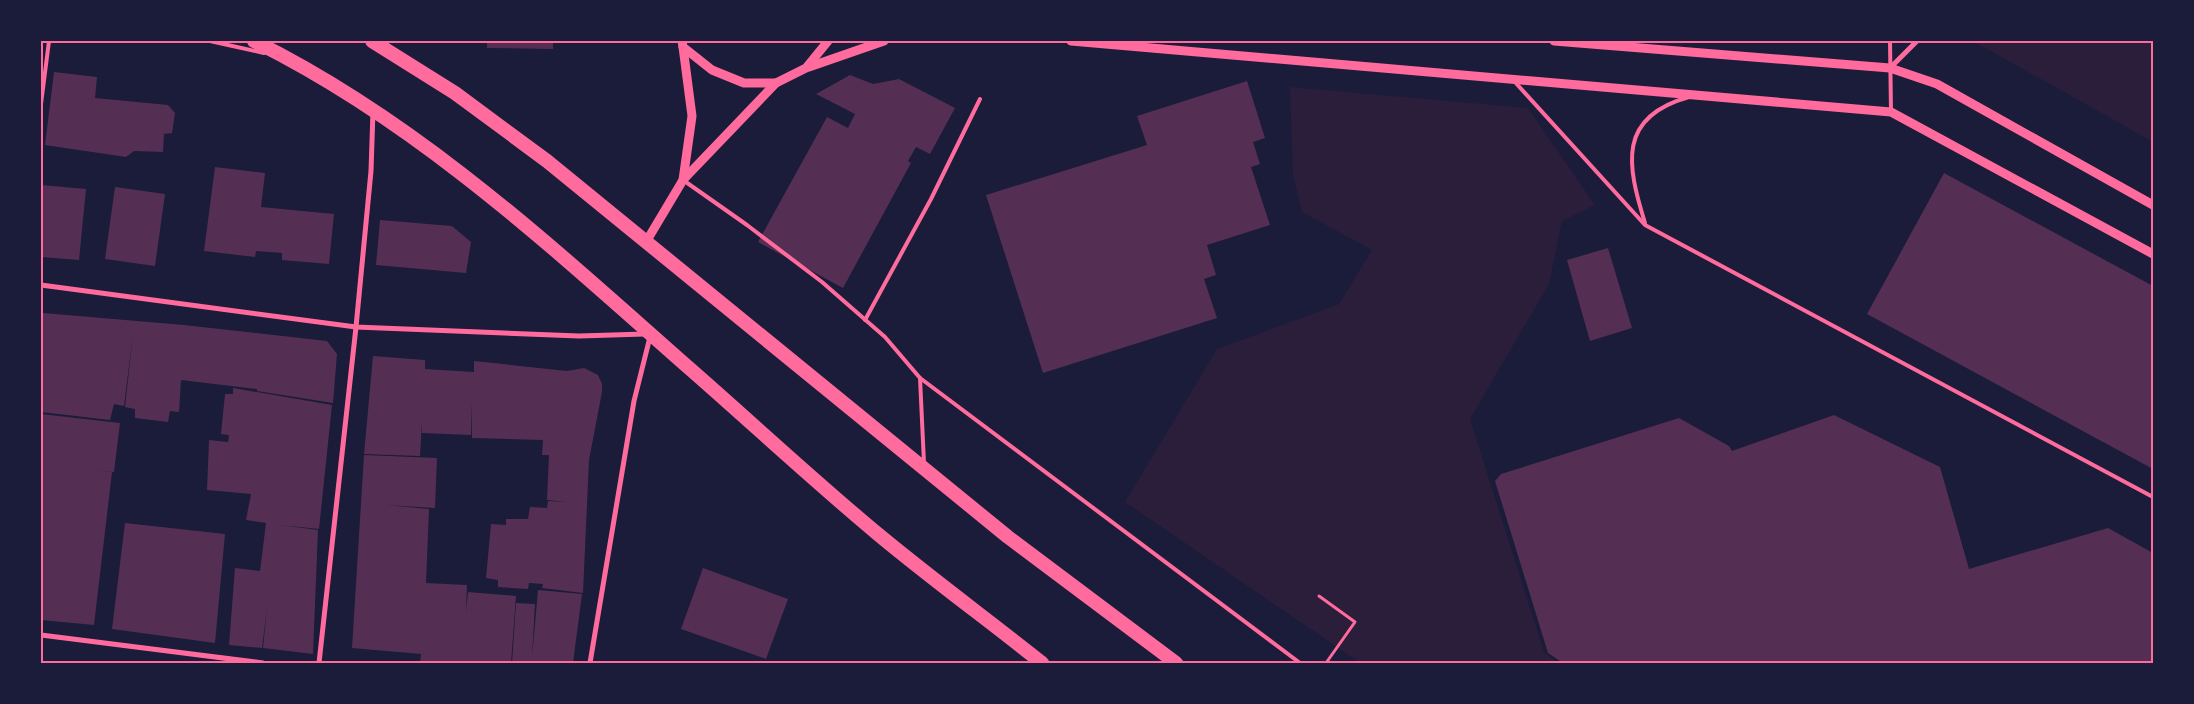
<svg xmlns="http://www.w3.org/2000/svg" width="2194" height="704" font-family="'Nunito Sans',sans-serif">
  <style>
    .green { fill: #2a1e3b }
    .building { fill: #542f53 }
    .lines { fill: none; stroke-linecap: round; stroke-linejoin: round }
    .path { stroke: #ff6b9d; stroke-width: 3 }
    .service { stroke: #ff6b9d; stroke-width: 4 }
    .minor { stroke: #ff6b9d; stroke-width: 5 }
    .tertiary { stroke: #ff6b9d; stroke-width: 9 }
    .trunk { stroke: #ff6b9d; stroke-width: 14 }
    .neatline { fill: none; stroke: #ff6b9d; stroke-width: 2 }
  </style>
  <rect width="100%" height="100%" fill="#1b1b3a"/>
  <g class="green">
    <polygon points="1973,41 2153,41 2153,142"/>
    <polygon points="1290,87 1528,108 1595,205 1562,221 1549,284 1470,419 1544,652 1558,663 1360,663 1125,502 1217,349 1339,304 1372,250 1302,212 1293,175"/>
  </g>
  <g class="building">
    <polygon points="487,41 553,41 553,49 487,48"/>
    <polygon points="54,72 97,77 95,98 168,105 175,113 172,133 164,134 163,152 134,151 126,157 45,145"/>
    <polygon points="850,75 873,84 899,79 955,108 930,154 916,147 908,161 911,163 843,288 758,242 827,117 848,128 855,114 816,94"/>
    <polygon points="1247,81 1265,138 1253,142 1260,164 1251,167 1270,225 1207,245 1216,275 1204,279 1217,318 1043,373 986,195 1147,145 1137,116"/>
    <polygon points="215,167 265,173 261,207 334,214 329,264 282,260 282,253 256,251 255,257 204,251"/>
    <polygon points="1944,173 2153,286 2153,469 1867,314"/>
    <polygon points="41,185 86,189 79,260 41,257"/>
    <polygon points="115,187 165,194 155,266 105,259"/>
    <polygon points="380,220 452,226 471,242 466,273 376,265"/>
    <polygon points="1608,248 1632,328 1590,341 1567,260"/>
    <polygon points="43,313 184,325 327,341 337,354 333,403 257,391 257,389 181,380 179,412 170,411 168,422 135,418 135,409 125,407 133,334 124,406 114,404 110,420 41,412"/>
    <polygon points="373,356 425,360 425,369 474,372 474,361 567,371 584,368 598,375 602,384 602,392 589,460 583,593 542,588 543,584 529,583 528,589 498,587 498,580 486,578 491,524 506,525 506,519 528,519 530,507 547,508 548,501 568,502 547,500 549,455 542,455 543,440 472,438 472,402 471,435 422,433 422,422 420,456 364,454"/>
    <polygon points="233,388 332,405 319,529 280,525 318,530 313,654 263,648 267,608 262,648 229,645 235,568 260,571 266,523 246,520 251,494 207,490 209,440 228,442 229,435 221,434 225,394 233,394"/>
    <polygon points="41,414 120,423 114,472 94,470 112,472 94,625 41,620"/>
    <polygon points="1834,415 1940,467 1969,569 2108,528 2153,553 2153,663 1563,663 1548,653 1495,481 1501,474 1679,418 1729,446 1732,451"/>
    <polygon points="364,455 437,458 435,508 386,505 429,509 426,583 467,585 466,612 468,592 516,596 511,663 420,663 421,654 352,648"/>
    <polygon points="125,523 225,534 215,643 112,629"/>
    <polygon points="703,568 788,599 766,659 681,629"/>
    <polygon points="538,590 582,594 573,663 512,663 516,603 535,604 532,658"/>
  </g>
  <g class="lines">
    <polyline class="path" points="1319,596 1355,622 1326,663"/>
    <g class="service">
      <polyline points="210,41 264,53"/>
      <polyline points="1890,41 1891,112"/>
      <polyline points="1514,81 1645,225 2153,497"/>
      <polyline points="41,104 49,41"/>
      <polyline points="683,180 747,225 822,282 885,337 920,378 1300,663"/>
      <path d="M1645,223C1627,165 1617,117 1689,97"/>
      <polyline points="865,320 931,199 980,99"/>
      <polyline points="920,378 924,463"/>
    </g>
    <g class="minor">
      <polyline points="1890,68 1917,41"/>
      <polyline points="41,285 356,327 579,336 645,334"/>
      <polyline points="41,635 263,663"/>
      <polyline points="319,663 356,327 371,171 373,111"/>
      <polyline points="590,663 634,401 650,337"/>
    </g>
    <g class="tertiary">
      <polyline points="682,41 683,47 712,70 744,83 776,83 806,68 828,41"/>
      <polyline points="1071,41 1891,112 2153,254"/>
      <polyline points="1554,41 1890,68 1937,84 2153,205"/>
      <polyline points="683,47 692,116 683,180"/>
      <polyline points="809,67 884,41"/>
      <polyline points="646,242 683,180 776,83"/>
    </g>
    <g class="trunk">
      <path d="M254,41C418,122 553,248 689,368C752,423 814,481 879,535C932,579 988,620 1042,663"/>
      <polyline points="372,41 455,93 547,161 1008,537 1176,663"/>
    </g>
  </g>
  <rect width="2194" height="704" fill="none" stroke="#1b1b3a" stroke-width="85"/>
  <rect x="42" y="42" width="2110" height="620" class="neatline"/>
</svg>
